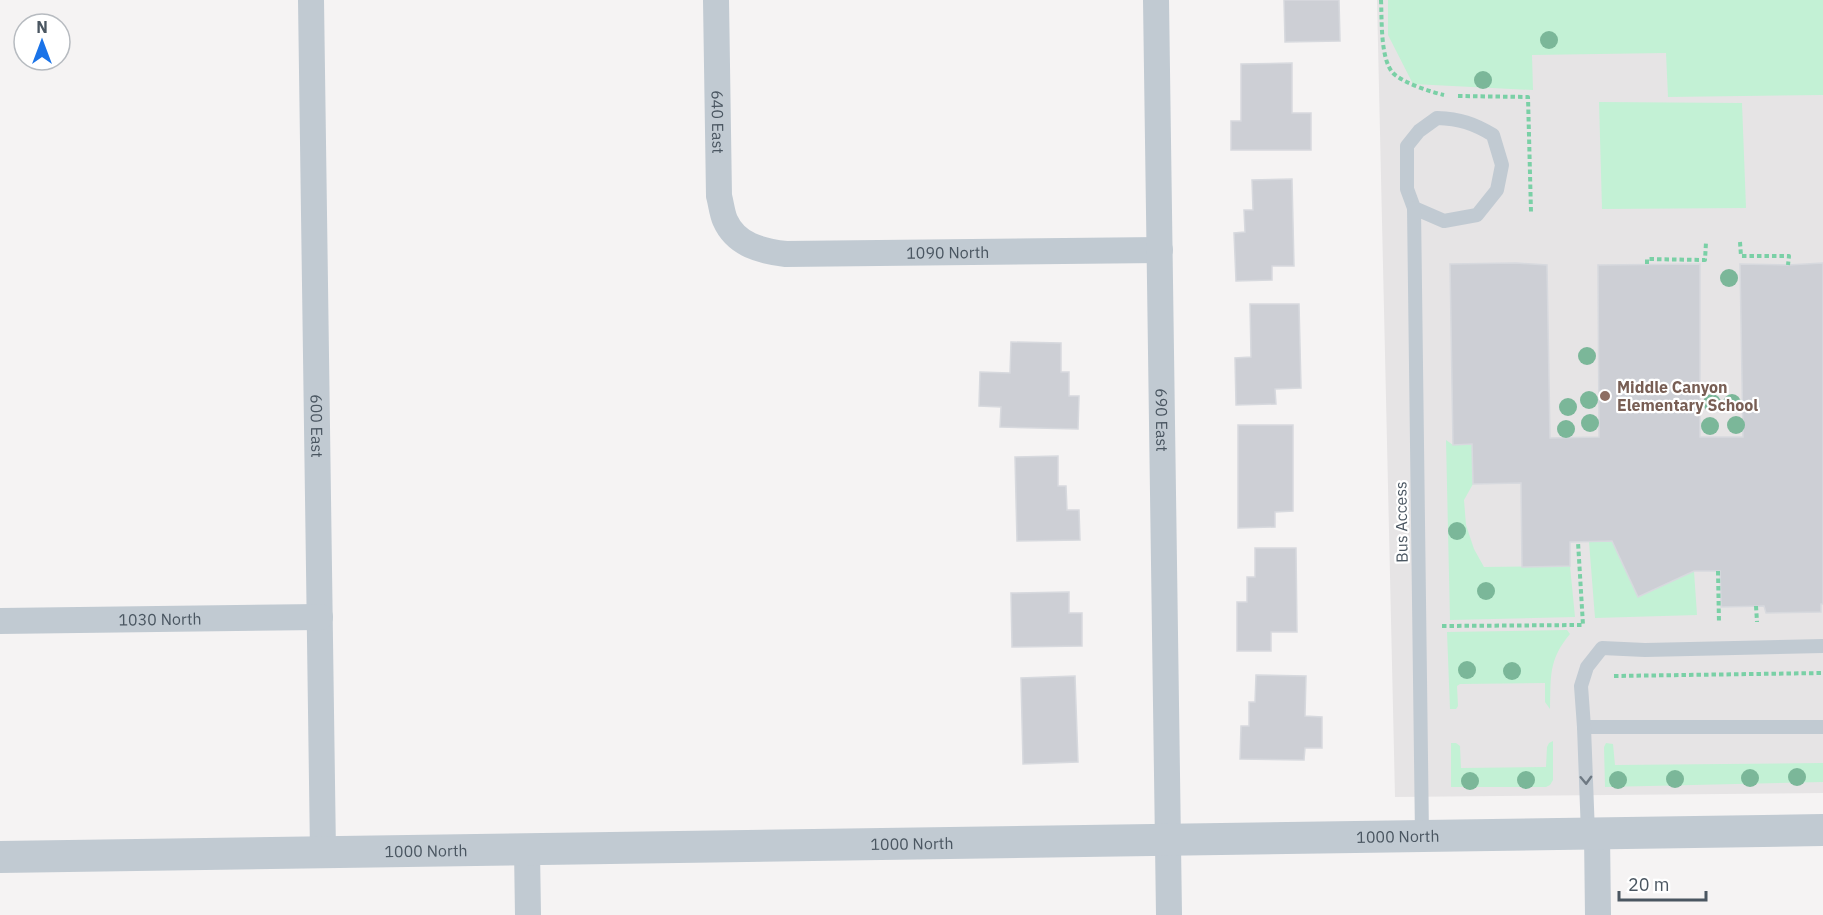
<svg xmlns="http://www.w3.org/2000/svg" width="1823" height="915" font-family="'IBM Plex Sans',sans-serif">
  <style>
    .education { fill: #e6e4e5 }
    .green { fill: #c3f1d5 }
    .building { fill: #cdcfd5; stroke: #d7d9de; stroke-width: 1.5 }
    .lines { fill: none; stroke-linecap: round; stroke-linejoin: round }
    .path { stroke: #7ad0a6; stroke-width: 4; stroke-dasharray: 4.5 3; stroke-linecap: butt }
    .service { stroke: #c1cad2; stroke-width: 14 }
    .minor { stroke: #c1cad2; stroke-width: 26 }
    .tertiary { stroke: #c1cad2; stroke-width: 32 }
    .tree { fill: #7bb799 }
    .oneway { stroke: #6e7983 }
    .education-dot { fill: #8d6e63; stroke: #fff; stroke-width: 2 }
    .labels { text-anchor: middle; stroke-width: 4.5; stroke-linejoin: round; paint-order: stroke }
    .street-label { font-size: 16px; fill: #4a5661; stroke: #fff }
    .education-label { font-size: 16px; font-weight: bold; fill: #785e54; stroke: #fff; text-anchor: start }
  </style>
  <rect width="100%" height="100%" fill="#f5f3f3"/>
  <polygon class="education" points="1377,0 1823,0 1823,793 1395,797"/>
  <g class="green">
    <polygon points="1388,0 1823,0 1823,95 1668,97 1666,53 1532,55 1533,90 1413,84 1388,35"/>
    <polygon points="1599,102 1742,103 1746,208 1602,209"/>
    <polygon points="1446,440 1453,445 1472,444 1473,484 1464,500 1466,525 1474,549 1484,567 1570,566 1575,617 1450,620"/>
    <polygon points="1612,541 1638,597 1694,571 1697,615 1595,618 1589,542"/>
    <path d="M1567,630L1570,634C1548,660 1551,677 1550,709L1545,702V683L1460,684L1457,686L1458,706L1456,709H1450L1447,632Z"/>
    <polygon points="1553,741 1553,780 1550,785 1546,787 1451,787 1451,743 1456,743 1460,746 1461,768 1546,767 1547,747 1549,743"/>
    <polygon points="1606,743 1613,744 1615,765 1823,763 1823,782 1605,787 1604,747"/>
  </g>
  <g class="building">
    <polygon points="1284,0 1339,0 1340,41 1285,42"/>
    <polygon points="1292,63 1292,113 1311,113 1311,150 1231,150 1231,121 1241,121 1241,64"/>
    <polygon points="1292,179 1294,266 1272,266 1272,280 1236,281 1234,233 1245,232 1244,210 1253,210 1252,180"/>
    <polygon points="1516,263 1547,265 1550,438 1599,437 1598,265 1700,264 1700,437 1743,437 1740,264 1788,265 1823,263 1823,604 1821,604 1821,612 1766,613 1764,606 1721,607 1720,571 1694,571 1638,597 1612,541 1570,542 1570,566 1522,567 1521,483 1473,484 1472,444 1453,445 1450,264"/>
    <polygon points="1250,304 1299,304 1301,388 1275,389 1276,404 1236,405 1235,358 1251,357"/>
    <polygon points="1011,342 1061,343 1061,372 1069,372 1069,396 1079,396 1078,429 1000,427 1001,407 979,406 980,372 1010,373"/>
    <polygon points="1238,425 1293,425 1293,511 1275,512 1275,527 1238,528"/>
    <polygon points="1058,456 1058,486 1066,486 1067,510 1079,510 1080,540 1017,541 1015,457"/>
    <polygon points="1255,548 1296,548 1297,632 1271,632 1271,651 1237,651 1237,602 1247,602 1247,577 1255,577"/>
    <polygon points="1069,592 1069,613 1082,613 1082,646 1012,647 1011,593"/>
    <polygon points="1256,675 1306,676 1305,716 1322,717 1322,748 1305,748 1304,760 1240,759 1241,726 1249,726 1249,702 1255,702"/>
    <polygon points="1075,676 1078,762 1023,764 1021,678"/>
  </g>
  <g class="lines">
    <g class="path">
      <path d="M1381,0C1382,18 1380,59 1393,73C1403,83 1431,92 1444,95"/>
      <polyline points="1458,96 1528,97 1531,212"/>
      <polyline points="1740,242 1741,256 1789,256 1788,265"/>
      <polyline points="1647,264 1647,259 1705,260 1706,242"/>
      <polyline points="1718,571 1719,623"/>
      <polyline points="1756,606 1757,622"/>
      <polyline points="1442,626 1583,625 1578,542"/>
      <polyline points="1614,676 1823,673"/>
    </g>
    <g class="service">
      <path d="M1437,118C1460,119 1473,123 1493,135L1502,165L1497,190L1477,215L1444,221L1414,208L1407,189V146L1419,131Z"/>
      <polyline points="1414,208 1422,836"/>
      <polyline points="1584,727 1823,727"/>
      <polyline points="1588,834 1584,727 1581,686 1587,667 1602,648 1645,650 1823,646"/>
    </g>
    <g class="minor">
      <path id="s1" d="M311,0L323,853"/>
      <path id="s2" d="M716,0L719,196C721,203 722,213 725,220C736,245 761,251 786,254L1160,250"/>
      <path id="s3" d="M1156,0L1169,915"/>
      <path id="s4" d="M0,621L320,617"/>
      <polyline points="1597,834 1598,915"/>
      <polyline points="527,850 528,915"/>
    </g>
    <path class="tertiary" id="s5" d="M0,857L1823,830"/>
  </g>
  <g class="tree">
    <circle cx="1549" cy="40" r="9"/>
    <circle cx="1483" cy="80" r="9"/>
    <circle cx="1729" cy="278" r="9"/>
    <circle cx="1587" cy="356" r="9"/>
    <circle cx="1589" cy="400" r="9"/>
    <circle cx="1712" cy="403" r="9"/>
    <circle cx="1732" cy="403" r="9"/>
    <circle cx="1568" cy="407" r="9"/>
    <circle cx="1590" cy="423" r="9"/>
    <circle cx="1736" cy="425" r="9"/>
    <circle cx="1710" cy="426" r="9"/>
    <circle cx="1566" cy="429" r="9"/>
    <circle cx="1457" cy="531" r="9"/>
    <circle cx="1486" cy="591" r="9"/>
    <circle cx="1467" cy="670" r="9"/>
    <circle cx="1512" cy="671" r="9"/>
    <circle cx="1797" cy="777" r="9"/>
    <circle cx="1750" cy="778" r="9"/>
    <circle cx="1675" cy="779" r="9"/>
    <circle cx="1526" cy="780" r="9"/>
    <circle cx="1618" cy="780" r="9"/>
    <circle cx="1470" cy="781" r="9"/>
  </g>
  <defs><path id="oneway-chevron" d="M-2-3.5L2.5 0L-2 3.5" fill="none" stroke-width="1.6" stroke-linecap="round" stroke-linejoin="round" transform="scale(1.5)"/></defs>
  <use class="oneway" href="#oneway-chevron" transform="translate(1586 780) rotate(88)"/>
  <circle class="education-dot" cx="1605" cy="396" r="6"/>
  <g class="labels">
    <g class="street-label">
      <text dy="6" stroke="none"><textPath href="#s2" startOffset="122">640 East</textPath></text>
      <text dy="6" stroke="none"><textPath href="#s2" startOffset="456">1090 North</textPath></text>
      <text dy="6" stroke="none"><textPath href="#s3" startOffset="420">690 East</textPath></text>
      <text dy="6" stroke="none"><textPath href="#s1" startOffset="426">600 East</textPath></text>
      <text transform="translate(1401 522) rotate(-91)" y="6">Bus Access</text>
      <text dy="6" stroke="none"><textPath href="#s4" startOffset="160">1030 North</textPath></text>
      <text dy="6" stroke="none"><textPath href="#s5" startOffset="1398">1000 North</textPath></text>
      <text dy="6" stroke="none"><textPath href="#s5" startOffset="912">1000 North</textPath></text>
      <text dy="6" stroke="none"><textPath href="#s5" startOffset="426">1000 North</textPath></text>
    </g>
    <g class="education-label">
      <text x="1617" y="393">Middle Canyon<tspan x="1617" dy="18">Elementary School</tspan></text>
    </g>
  </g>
  <g transform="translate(42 42)"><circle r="28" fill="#ffffff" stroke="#b7bbc0" stroke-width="1.5"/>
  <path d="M0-4.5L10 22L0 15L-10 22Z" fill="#1a73e8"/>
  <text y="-9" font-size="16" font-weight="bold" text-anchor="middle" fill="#4a5661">N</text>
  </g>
  <path d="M1619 891v9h87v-9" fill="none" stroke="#4a5661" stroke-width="3"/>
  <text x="1628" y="891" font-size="18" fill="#4a5661" stroke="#ffffff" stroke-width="4.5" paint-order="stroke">20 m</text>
</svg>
